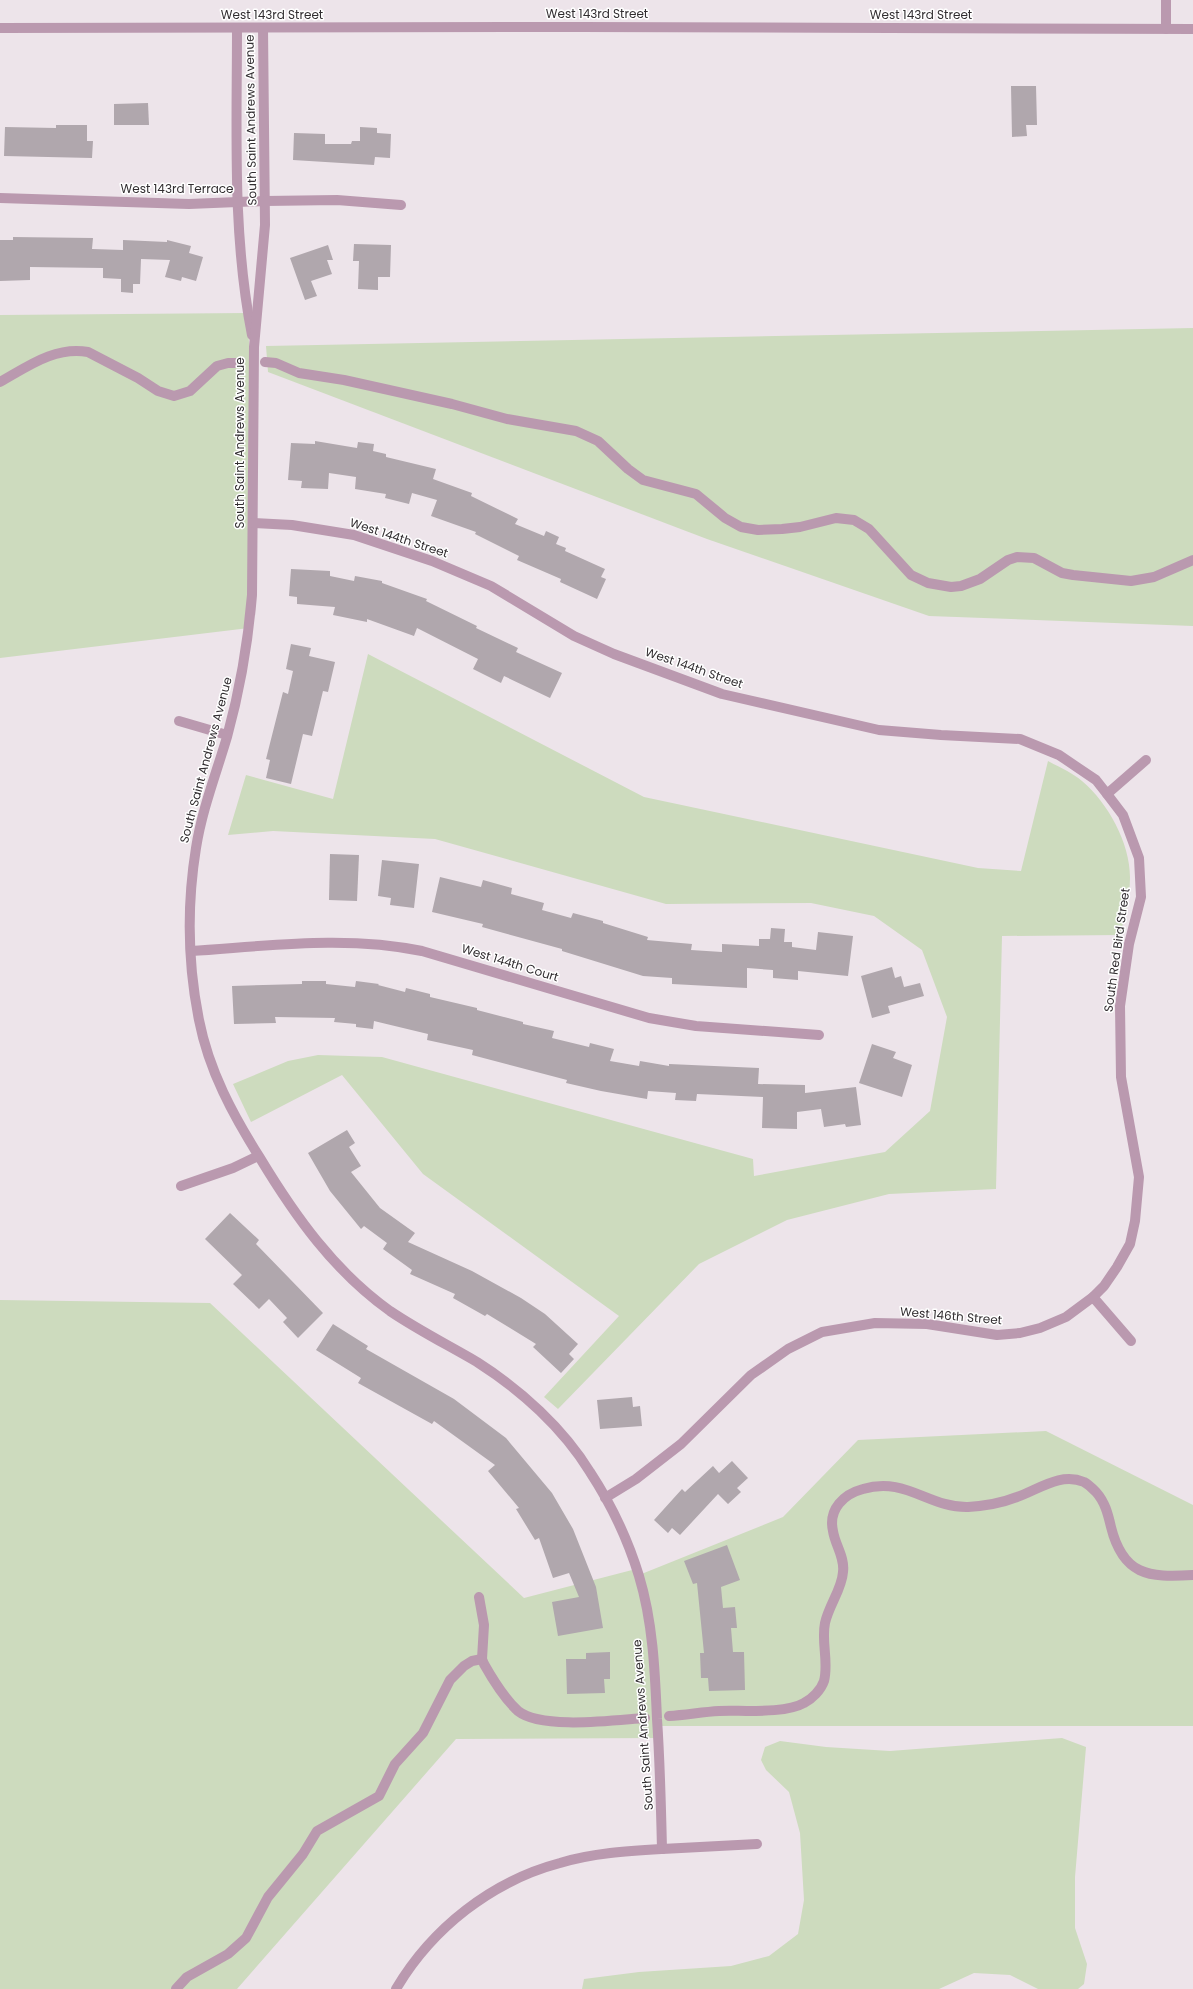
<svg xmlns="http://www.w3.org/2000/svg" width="1193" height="1989" font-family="Poppins,sans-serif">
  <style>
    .green { fill: #cddbbe }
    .building { fill: #b0a7ad }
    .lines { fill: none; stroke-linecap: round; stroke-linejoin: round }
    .minor { stroke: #ba99af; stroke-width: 10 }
    .labels { text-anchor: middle; stroke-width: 3; stroke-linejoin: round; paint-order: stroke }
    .street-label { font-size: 12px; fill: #312d30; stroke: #fff }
  </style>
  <rect width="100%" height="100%" fill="#ede4ea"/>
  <g class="green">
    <polygon points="247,313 250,357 249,628 0,658 0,315"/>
    <polygon points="1193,328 1193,626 929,616 707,539 268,372 266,346"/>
    <path d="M368,654L644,797L978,868L1021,871L1048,761C1059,767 1073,773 1082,781C1108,803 1130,843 1130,877C1130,897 1125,916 1120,935L1002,936L996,1189L889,1194L787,1220L699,1264L558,1409L544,1397L619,1316L423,1174L342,1075L251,1122L233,1084L288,1061L318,1055L382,1057L753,1159L754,1176L885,1152L930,1111L947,1017L922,950L874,916L811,903L666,904L435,839L273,831L228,835L246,775L333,799Z"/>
    <polygon points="0,1300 210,1303 524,1598 636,1569 639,1575 783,1517 858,1440 1046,1431 1193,1505 1193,1726 658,1726 658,1738 456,1739 237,1989 0,1989"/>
    <polygon points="1062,1738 1086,1747 1075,1877 1075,1928 1087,1964 1084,1984 1078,1989 1038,1989 1010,1975 974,1973 939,1989 582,1989 584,1979 639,1972 731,1966 769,1956 798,1934 804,1900 800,1833 789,1792 766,1770 761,1760 765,1747 780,1741 826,1747 890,1751"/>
  </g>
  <g class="building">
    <polygon points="1011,86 1036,86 1037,125 1026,125 1027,136 1012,137"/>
    <polygon points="148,103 149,125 114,125 114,104"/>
    <polygon points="56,125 87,125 87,141 93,141 92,158 4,156 5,127 56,128"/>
    <polygon points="360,127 377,128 377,133 391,134 390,158 375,157 374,165 293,160 294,133 325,134 325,144 351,144 352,141 360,141"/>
    <polygon points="13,237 93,238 92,249 123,250 123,240 167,242 167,240 191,246 189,253 203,257 196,281 182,277 181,281 165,277 170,260 141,259 140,284 133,284 133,293 121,292 121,279 103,278 103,268 30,267 30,280 0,281 0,240 13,240"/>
    <polygon points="354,244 391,245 390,277 378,277 378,290 358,289 359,261 353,261"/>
    <polygon points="328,245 333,260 327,260 332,274 311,281 317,296 305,300 290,258"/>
    <polygon points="315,441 357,448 358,442 374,444 373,451 386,454 386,457 436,469 433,479 472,493 471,496 518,519 515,524 544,536 546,531 559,537 556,544 566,548 565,551 605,569 601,577 606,579 597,599 560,582 561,579 517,560 519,556 475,534 476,532 431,516 437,500 412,493 409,504 385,498 386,494 355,489 356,477 329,473 328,489 301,488 302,481 288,480 291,443 315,444"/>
    <polygon points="291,569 330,571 330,576 354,581 355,576 382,581 382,583 427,599 426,601 477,626 476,628 518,648 516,652 562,673 550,698 504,676 501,683 473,669 478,659 417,628 414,636 367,619 367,622 333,615 335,607 297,604 297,597 289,596"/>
    <polygon points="291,644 311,648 309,656 335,662 328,692 323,691 312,736 303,734 291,784 266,778 270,760 266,759 283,692 288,694 293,671 286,669"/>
    <polygon points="330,854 359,855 357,901 329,900"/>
    <polygon points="382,860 419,864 414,908 390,905 391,898 378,896"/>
    <polygon points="440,877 481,887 483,880 512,888 511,894 544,903 542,910 571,918 573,913 603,921 603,923 648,937 647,940 692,944 691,950 722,952 722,944 759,946 759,939 770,939 771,928 785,929 784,942 792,942 792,947 816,950 818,932 853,936 848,976 798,971 798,980 773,978 773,970 747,968 747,988 672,984 672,978 643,976 562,951 562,949 482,927 483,924 432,912"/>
    <polygon points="892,967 895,978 901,976 904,987 920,983 924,996 888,1006 890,1013 872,1018 861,976"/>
    <polygon points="302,981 326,981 326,984 355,987 356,981 379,984 378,985 405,992 406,988 430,994 430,997 477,1008 477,1010 523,1022 523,1024 554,1031 552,1038 589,1047 590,1043 614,1049 610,1061 639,1066 640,1061 669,1066 669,1064 759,1068 758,1084 805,1085 805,1093 856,1087 861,1125 846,1127 845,1124 824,1127 821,1109 797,1112 797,1129 762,1128 763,1097 697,1094 696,1101 675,1100 676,1093 648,1091 647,1099 601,1091 566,1083 567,1080 472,1055 473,1050 427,1040 428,1034 374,1021 373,1029 356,1027 356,1024 334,1022 335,1018 275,1017 276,1023 234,1024 232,986 302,984"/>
    <polygon points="872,1044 896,1052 893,1058 912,1065 902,1097 859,1083"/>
    <polygon points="347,1130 355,1143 349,1147 361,1166 351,1172 380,1208 415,1233 408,1242 472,1271 521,1298 545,1314 578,1344 569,1354 574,1359 561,1373 533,1347 536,1344 487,1314 485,1316 453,1298 455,1294 410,1274 412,1270 383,1249 387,1243 364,1226 361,1229 330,1191 308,1153"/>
    <polygon points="230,1213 259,1240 256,1244 323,1313 298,1338 283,1322 287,1318 269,1299 259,1309 233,1284 242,1275 205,1239"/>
    <polygon points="333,1324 368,1346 366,1349 454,1399 506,1438 552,1493 573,1529 596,1587 603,1628 558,1636 552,1602 579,1597 569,1573 553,1578 539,1538 535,1540 516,1509 519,1508 488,1471 495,1465 434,1421 432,1424 358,1383 361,1378 316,1350"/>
    <polygon points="632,1397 633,1407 640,1406 642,1426 600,1429 597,1400"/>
    <polygon points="732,1461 748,1478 737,1488 741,1492 728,1504 718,1494 680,1535 672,1528 668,1533 654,1520 682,1489 685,1492 713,1466 719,1473"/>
    <polygon points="727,1545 740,1580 721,1587 723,1608 735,1607 737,1628 731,1628 733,1652 744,1652 745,1690 709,1691 708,1678 701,1678 700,1653 704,1653 697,1583 693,1584 684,1561"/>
    <polygon points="610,1652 610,1679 604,1679 605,1693 567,1694 566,1659 586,1659 586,1653"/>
  </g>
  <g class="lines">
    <g class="minor">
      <polyline points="0,28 580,27 1193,29"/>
      <path d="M237,28C237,130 232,234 252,335"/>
      <path d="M263,28L265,225L254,347L252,595C248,643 240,690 227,737C216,774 202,810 196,848C187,904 188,965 199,1020C209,1071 233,1115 260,1158C295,1216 334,1271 390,1311C418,1330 448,1345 477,1362C521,1390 563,1428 590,1472C611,1504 628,1540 639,1576C653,1622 655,1672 657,1719C660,1762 661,1806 662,1849C628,1851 593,1853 560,1863C492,1881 432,1928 396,1989"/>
      <polyline points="1166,29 1166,0"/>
      <polyline points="0,198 189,204 265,201 337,200 401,205"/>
      <polyline points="265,362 276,363 299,373 344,380 452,404 507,419 576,431 598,441 628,469 643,480 696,494 725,518 741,527 758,530 782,529 800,527 836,518 854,520 869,529 911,575 928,583 951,587 961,586 980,579 1008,560 1017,557 1034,558 1062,573 1073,575 1131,581 1154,577 1193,560"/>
      <path d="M0,382C27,367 55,346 88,352L138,378L158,391L174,396L190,391L217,366L228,363H239"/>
      <polyline points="253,523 292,525 354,535 432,561 491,586 574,636 614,654 722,694 879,730 941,735 1020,739 1059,755 1096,780 1107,794 1146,760"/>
      <polyline points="179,721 227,735"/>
      <path d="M191,951C268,946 346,935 422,951L649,1018L696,1026L819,1035"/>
      <polyline points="181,1186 233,1168 258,1156"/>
      <polyline points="1093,1297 1104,1286 1117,1267 1130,1244 1135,1221 1139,1177 1121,1077 1120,1006 1129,944 1141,897 1139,858 1123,815 1107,794"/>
      <polyline points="605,1498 636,1479 681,1444 751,1375 788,1349 822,1332 875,1323 927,1324 997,1335 1020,1333 1040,1328 1066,1317 1093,1297 1131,1341"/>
      <path d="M479,1597L484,1625L482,1659L484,1664C493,1680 505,1699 518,1711C542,1730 615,1720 645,1718"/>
      <path d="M669,1716C686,1715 702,1712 719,1711C741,1710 785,1714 804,1703C812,1699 821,1690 824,1681C829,1662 821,1642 825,1623C829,1605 842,1589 843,1572C845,1557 835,1545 833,1531C828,1509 844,1494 863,1489C905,1476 929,1508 968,1507C984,1506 1002,1503 1017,1497C1038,1490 1060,1472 1084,1482C1088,1484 1092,1488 1096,1492C1105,1502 1108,1514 1111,1527C1123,1575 1148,1578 1193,1575"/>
      <polyline points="662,1849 757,1844"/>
      <polyline points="176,1989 187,1977 228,1954 246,1938 268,1897 303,1854 317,1831 379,1796 395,1764 423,1733 450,1680 464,1666 472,1661 482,1659"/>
    </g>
  </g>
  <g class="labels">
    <g class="street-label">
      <text x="597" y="18">West 143rd Street</text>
      <text x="272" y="19">West 143rd Street</text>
      <text x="921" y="19">West 143rd Street</text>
      <text transform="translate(251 120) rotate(-91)" y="4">South Saint Andrews Avenue</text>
      <text x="177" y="193">West 143rd Terrace</text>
      <text transform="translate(240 443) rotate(-90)" y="4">South Saint Andrews Avenue</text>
      <text transform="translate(399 538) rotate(18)" y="4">West 144th Street</text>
      <text transform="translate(694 668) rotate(19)" y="4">West 144th Street</text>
      <text transform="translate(206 760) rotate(-75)" y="4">South Saint Andrews Avenue</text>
      <text transform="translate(1117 950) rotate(-82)" y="4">South Red Bird Street</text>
      <text transform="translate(510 963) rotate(17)" y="4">West 144th Court</text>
      <text transform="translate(951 1316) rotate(5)" y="4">West 146th Street</text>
      <text transform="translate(643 1725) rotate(-94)" y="4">South Saint Andrews Avenue</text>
    </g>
  </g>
</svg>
